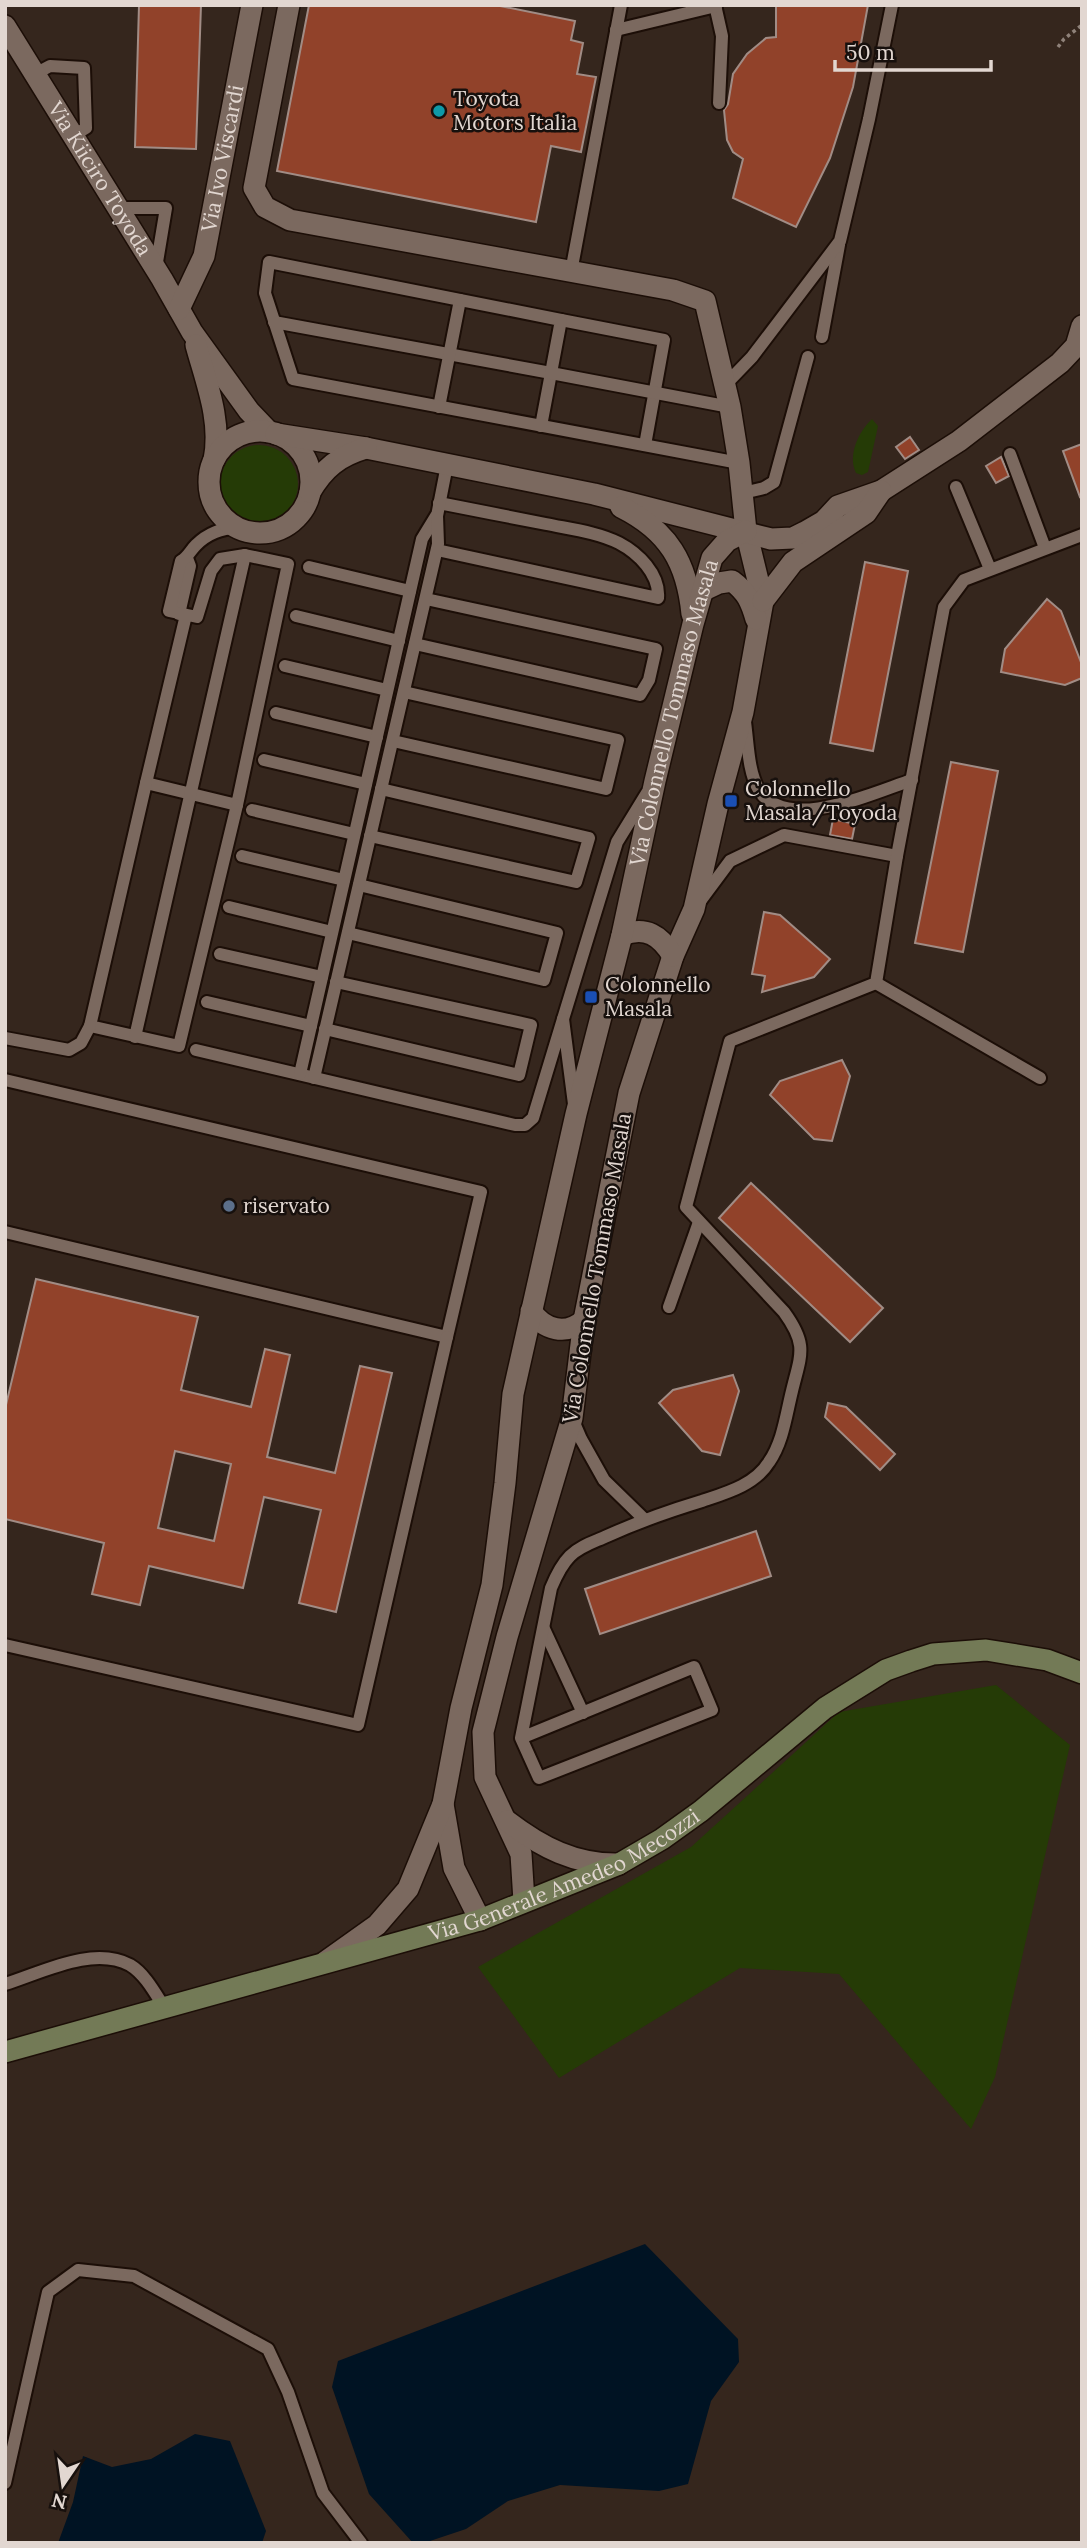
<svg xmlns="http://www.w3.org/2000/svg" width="1087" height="2548" font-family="Lora,serif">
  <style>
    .green { fill: #253b06 }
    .water { fill: #001323 }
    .building { fill: #91422a; stroke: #a18c85; stroke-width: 2; fill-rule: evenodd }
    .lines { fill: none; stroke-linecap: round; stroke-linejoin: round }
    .lane-casing { stroke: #1c0e07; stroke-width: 16 }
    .street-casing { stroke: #1c0e07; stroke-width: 24 }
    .secondary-casing { stroke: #1c0e07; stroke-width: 24 }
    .path { stroke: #8f827a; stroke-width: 3.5; stroke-dasharray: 3.5 3.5; stroke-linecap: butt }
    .lane { stroke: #7b695f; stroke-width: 12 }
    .street { stroke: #7b695f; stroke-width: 21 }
    .secondary { stroke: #737a56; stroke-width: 21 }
    .culture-dot { fill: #0f9aa8; stroke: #17100d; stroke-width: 2.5 }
    .transit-dot { fill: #1a4fb4; stroke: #17100d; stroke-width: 2.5 }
    .service-dot { fill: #5c6f8a; stroke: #17100d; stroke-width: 2.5 }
    .labels { text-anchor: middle; stroke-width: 5; stroke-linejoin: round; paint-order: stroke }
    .poi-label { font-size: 21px; fill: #e2d7d1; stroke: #17100d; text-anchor: start }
    .street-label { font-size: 21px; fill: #e2d7d1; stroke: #17100d }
  </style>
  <rect width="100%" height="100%" fill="#35261d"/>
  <g class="green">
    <path d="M872,419L878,426L868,472L862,475L856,473C847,455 859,431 872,419Z"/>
    <circle cx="259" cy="484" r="39"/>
    <polygon points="996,1685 1070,1745 995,2077 971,2129 839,1974 740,1968 559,2078 478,1967 691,1847 839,1712"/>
  </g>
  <g class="water">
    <polygon points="645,2244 738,2339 739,2362 711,2401 688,2484 659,2491 560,2485 508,2501 466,2529 424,2543 413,2543 369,2494 332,2387 338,2361"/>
    <polygon points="195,2434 230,2441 266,2531 262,2543 58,2543 73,2502 83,2456 112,2467 151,2459"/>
  </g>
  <g class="building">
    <polygon points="139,5 201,5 196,149 135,147"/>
    <polygon points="309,5 495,5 575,21 571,40 583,43 577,74 596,77 581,152 551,146 536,222 277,171"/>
    <polygon points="776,5 868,5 853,87 830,158 796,227 733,198 743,159 733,152 727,140 724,110 728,104 733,74 747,54 766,38 776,37"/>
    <polygon points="910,437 919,450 905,459 896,447"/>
    <polygon points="1082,444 1082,496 1080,497 1063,451"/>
    <polygon points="1001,457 1009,476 996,483 986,466"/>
    <polygon points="865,562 908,571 873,751 830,743"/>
    <polygon points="1047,599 1061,611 1082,665 1082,678 1065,685 1001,672 1005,649"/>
    <polygon points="951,762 998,771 963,952 915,943"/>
    <polygon points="833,819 855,824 852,839 830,835"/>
    <polygon points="764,912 780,915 830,959 814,977 762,992 765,976 752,974"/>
    <polygon points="842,1060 850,1076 832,1141 814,1139 770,1095 780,1081"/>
    <polygon points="751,1183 883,1308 850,1342 719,1218"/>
    <path d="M36,1279L198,1317L181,1390L251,1407L265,1349L290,1355L267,1457L335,1473L360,1366L392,1373L336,1612L299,1603L321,1510L264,1497L243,1588L149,1566L140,1605L92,1594L104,1543L5,1519V1409ZM175,1451L231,1464L214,1541L158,1528Z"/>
    <polygon points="733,1375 739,1391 720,1455 702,1451 659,1403 673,1390"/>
    <polygon points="828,1403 846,1407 895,1454 880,1470 825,1417"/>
    <polygon points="756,1531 771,1576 600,1634 585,1589"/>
  </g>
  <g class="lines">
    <defs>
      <g id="lane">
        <polyline points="715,5 722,36 719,103"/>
        <polyline points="616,30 716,6"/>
        <polyline points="35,74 50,66 84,68 86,128 73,136"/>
        <polyline points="118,208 166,208 156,268"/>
        <polyline points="571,272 621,5"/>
        <polyline points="561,320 664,340 645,445"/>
        <polyline points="274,322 551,373 541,426"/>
        <polyline points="822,337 839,245"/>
        <polyline points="725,385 752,357 840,241 869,119 892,5"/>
        <polyline points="439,407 460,300"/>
        <polyline points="730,407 551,373 561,320 269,262 265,293 293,379 739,463"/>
        <polyline points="1010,454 1045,548"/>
        <polyline points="956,487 990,569"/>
        <polyline points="743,493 764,488 774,482 808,357"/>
        <path d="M437,550L658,598C660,574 638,553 619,543C597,532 570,529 546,524C510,517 475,510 439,503"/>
        <polyline points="309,567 410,591"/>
        <polyline points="179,614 190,566 187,558"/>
        <path d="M186,615L146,783L237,805L288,564L245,555L220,559L211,571L197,617L169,611L181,561C188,557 190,551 196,545C208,533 221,529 237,527"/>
        <polyline points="296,616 399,641"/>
        <polyline points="415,644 640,695 649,680 656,649 426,599"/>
        <polyline points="285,666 387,690"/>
        <polyline points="276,713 377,737"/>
        <path d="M745,722C748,743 748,772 759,790C786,834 875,792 912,780"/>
        <polyline points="393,741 606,789 618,740 404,692"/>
        <polyline points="264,760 366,784"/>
        <polyline points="146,783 90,1026 179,1046 237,805"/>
        <polyline points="252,810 354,834"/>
        <polyline points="370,836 576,882 589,838 381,789"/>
        <polyline points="242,856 344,880"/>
        <polyline points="701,900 730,861 784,835 897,856"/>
        <polyline points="229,907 332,932"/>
        <polyline points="348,933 544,980 557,933 359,885"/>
        <polyline points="220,954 322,977"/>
        <polyline points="876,983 1040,1078"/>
        <polyline points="207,1002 311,1026"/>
        <polyline points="563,1019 617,842 647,793"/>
        <polyline points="325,1029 519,1075 531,1025 336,982"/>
        <polyline points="135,1037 245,555"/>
        <polyline points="5,1038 69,1050 81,1043 90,1026"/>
        <polyline points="196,1050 515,1125 525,1125 533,1118 563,1019 574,1104"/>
        <polyline points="300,1074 422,539 436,516"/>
        <polyline points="314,1078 438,544 437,516 447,465"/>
        <polyline points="5,1080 481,1192 447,1337 5,1232"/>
        <polyline points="669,1307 699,1222"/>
        <polyline points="572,1418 581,1439 604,1480 644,1519"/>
        <polyline points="544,1629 583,1713"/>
        <polyline points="5,1645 358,1725 447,1337"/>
        <path d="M521,1738L694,1667L712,1710L539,1778L521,1738L551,1588C556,1576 561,1565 570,1556C580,1546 594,1542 607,1536C638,1522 669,1511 702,1501C726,1493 755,1485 769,1462C783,1442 786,1415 792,1391C801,1354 808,1345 784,1312L686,1207L730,1041L876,983L897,856L944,607L964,580L1082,535"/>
        <path d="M5,1984C41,1973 93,1945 130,1965C145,1974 155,1993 164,2007"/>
        <polyline points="5,2483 48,2292 78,2270 134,2276 268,2349 288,2392 323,2493 361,2543"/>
      </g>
      <g id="street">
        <polyline points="289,5 254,188 265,207 290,220 673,290 705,301 730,407 739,463 746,531 763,601 743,712 718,804 694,909 673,956 629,1093 584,1320 572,1418 507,1637 483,1732 485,1777 521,1854 524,1901"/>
        <path id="s1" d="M5,26L162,279L192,332L249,411L269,432"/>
        <path id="s2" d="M179,309L204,256L252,5"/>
        <path d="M196,345C206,382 222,421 214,460"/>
        <circle cx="260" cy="482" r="51"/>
        <polyline points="276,434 366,448 594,494 771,539 793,538 805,532 824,521 838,506 881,491 959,441 1060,363 1076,346 1082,326"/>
        <path d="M310,492C324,468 339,456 366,448"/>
        <path d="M621,507C669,531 687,563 692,614"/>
        <path d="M702,591L719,583L732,581C747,592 751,602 756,619"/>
        <polyline points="763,601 793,562 866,513 881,491"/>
        <path d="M622,935C646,926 660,935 673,956"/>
        <path d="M531,1311C544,1330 566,1336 584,1320"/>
        <polyline points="443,1804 454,1868 480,1920"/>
        <path d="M507,1821C541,1847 575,1865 619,1864"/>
        <path id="s3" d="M325,1962L377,1925L408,1889L443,1804L461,1708L492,1585L505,1483L513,1394L576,1114L622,935L655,781L693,624L712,558L727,541L746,531"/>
      </g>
      <g id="secondary">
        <path id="s4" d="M5,2052L480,1920L619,1864L662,1839L701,1811L825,1708L886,1670L911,1661L933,1654L986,1650L1047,1660L1082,1673"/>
      </g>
    </defs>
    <use href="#lane" class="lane-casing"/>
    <use href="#street" class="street-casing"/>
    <use href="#secondary" class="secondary-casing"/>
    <polyline class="path" points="1058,47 1064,39 1082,25"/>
    <use href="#lane" class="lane"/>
    <use href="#street" class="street"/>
    <use href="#secondary" class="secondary"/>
  </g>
  <circle class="culture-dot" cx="439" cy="111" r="7"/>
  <g class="transit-dot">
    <rect x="724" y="794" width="14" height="14" rx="3.5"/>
    <rect x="584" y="990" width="14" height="14" rx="3.5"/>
  </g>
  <circle class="service-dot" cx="229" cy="1206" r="7"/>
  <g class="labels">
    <g class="poi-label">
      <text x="453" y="106">Toyota<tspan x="453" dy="24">Motors Italia</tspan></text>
      <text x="745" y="796">Colonnello<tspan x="745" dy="24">Masala/Toyoda</tspan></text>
      <text x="605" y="992">Colonnello<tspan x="605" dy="24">Masala</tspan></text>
      <text x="243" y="1213">riservato</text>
    </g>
    <g class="street-label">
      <text dy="7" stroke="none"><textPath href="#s2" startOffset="158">Via Ivo Viscardi</textPath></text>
      <text dy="7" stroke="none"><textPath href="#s1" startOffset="180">Via Kiiciro Toyoda</textPath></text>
      <text dy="7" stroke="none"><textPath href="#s3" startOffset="1320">Via Colonnello Tommaso Masala</textPath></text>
      <text transform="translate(597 1268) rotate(-80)" y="7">Via Colonnello Tommaso Masala</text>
      <text dy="7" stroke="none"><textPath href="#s4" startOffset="588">Via Generale Amedeo Mecozzi</textPath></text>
    </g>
  </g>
  <rect width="1087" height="2548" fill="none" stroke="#e2d7d1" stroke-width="14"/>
  <g transform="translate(63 2485) rotate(193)" stroke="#17100d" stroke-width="5" paint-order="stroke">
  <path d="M0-5L12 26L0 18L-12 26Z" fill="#e2d7d1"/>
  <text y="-10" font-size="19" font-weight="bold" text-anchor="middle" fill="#e2d7d1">N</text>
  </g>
  <path d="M835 60v10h156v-10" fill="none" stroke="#e2d7d1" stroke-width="3.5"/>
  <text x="846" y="60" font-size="21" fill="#e2d7d1" stroke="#17100d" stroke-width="5" paint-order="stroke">50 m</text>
</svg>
